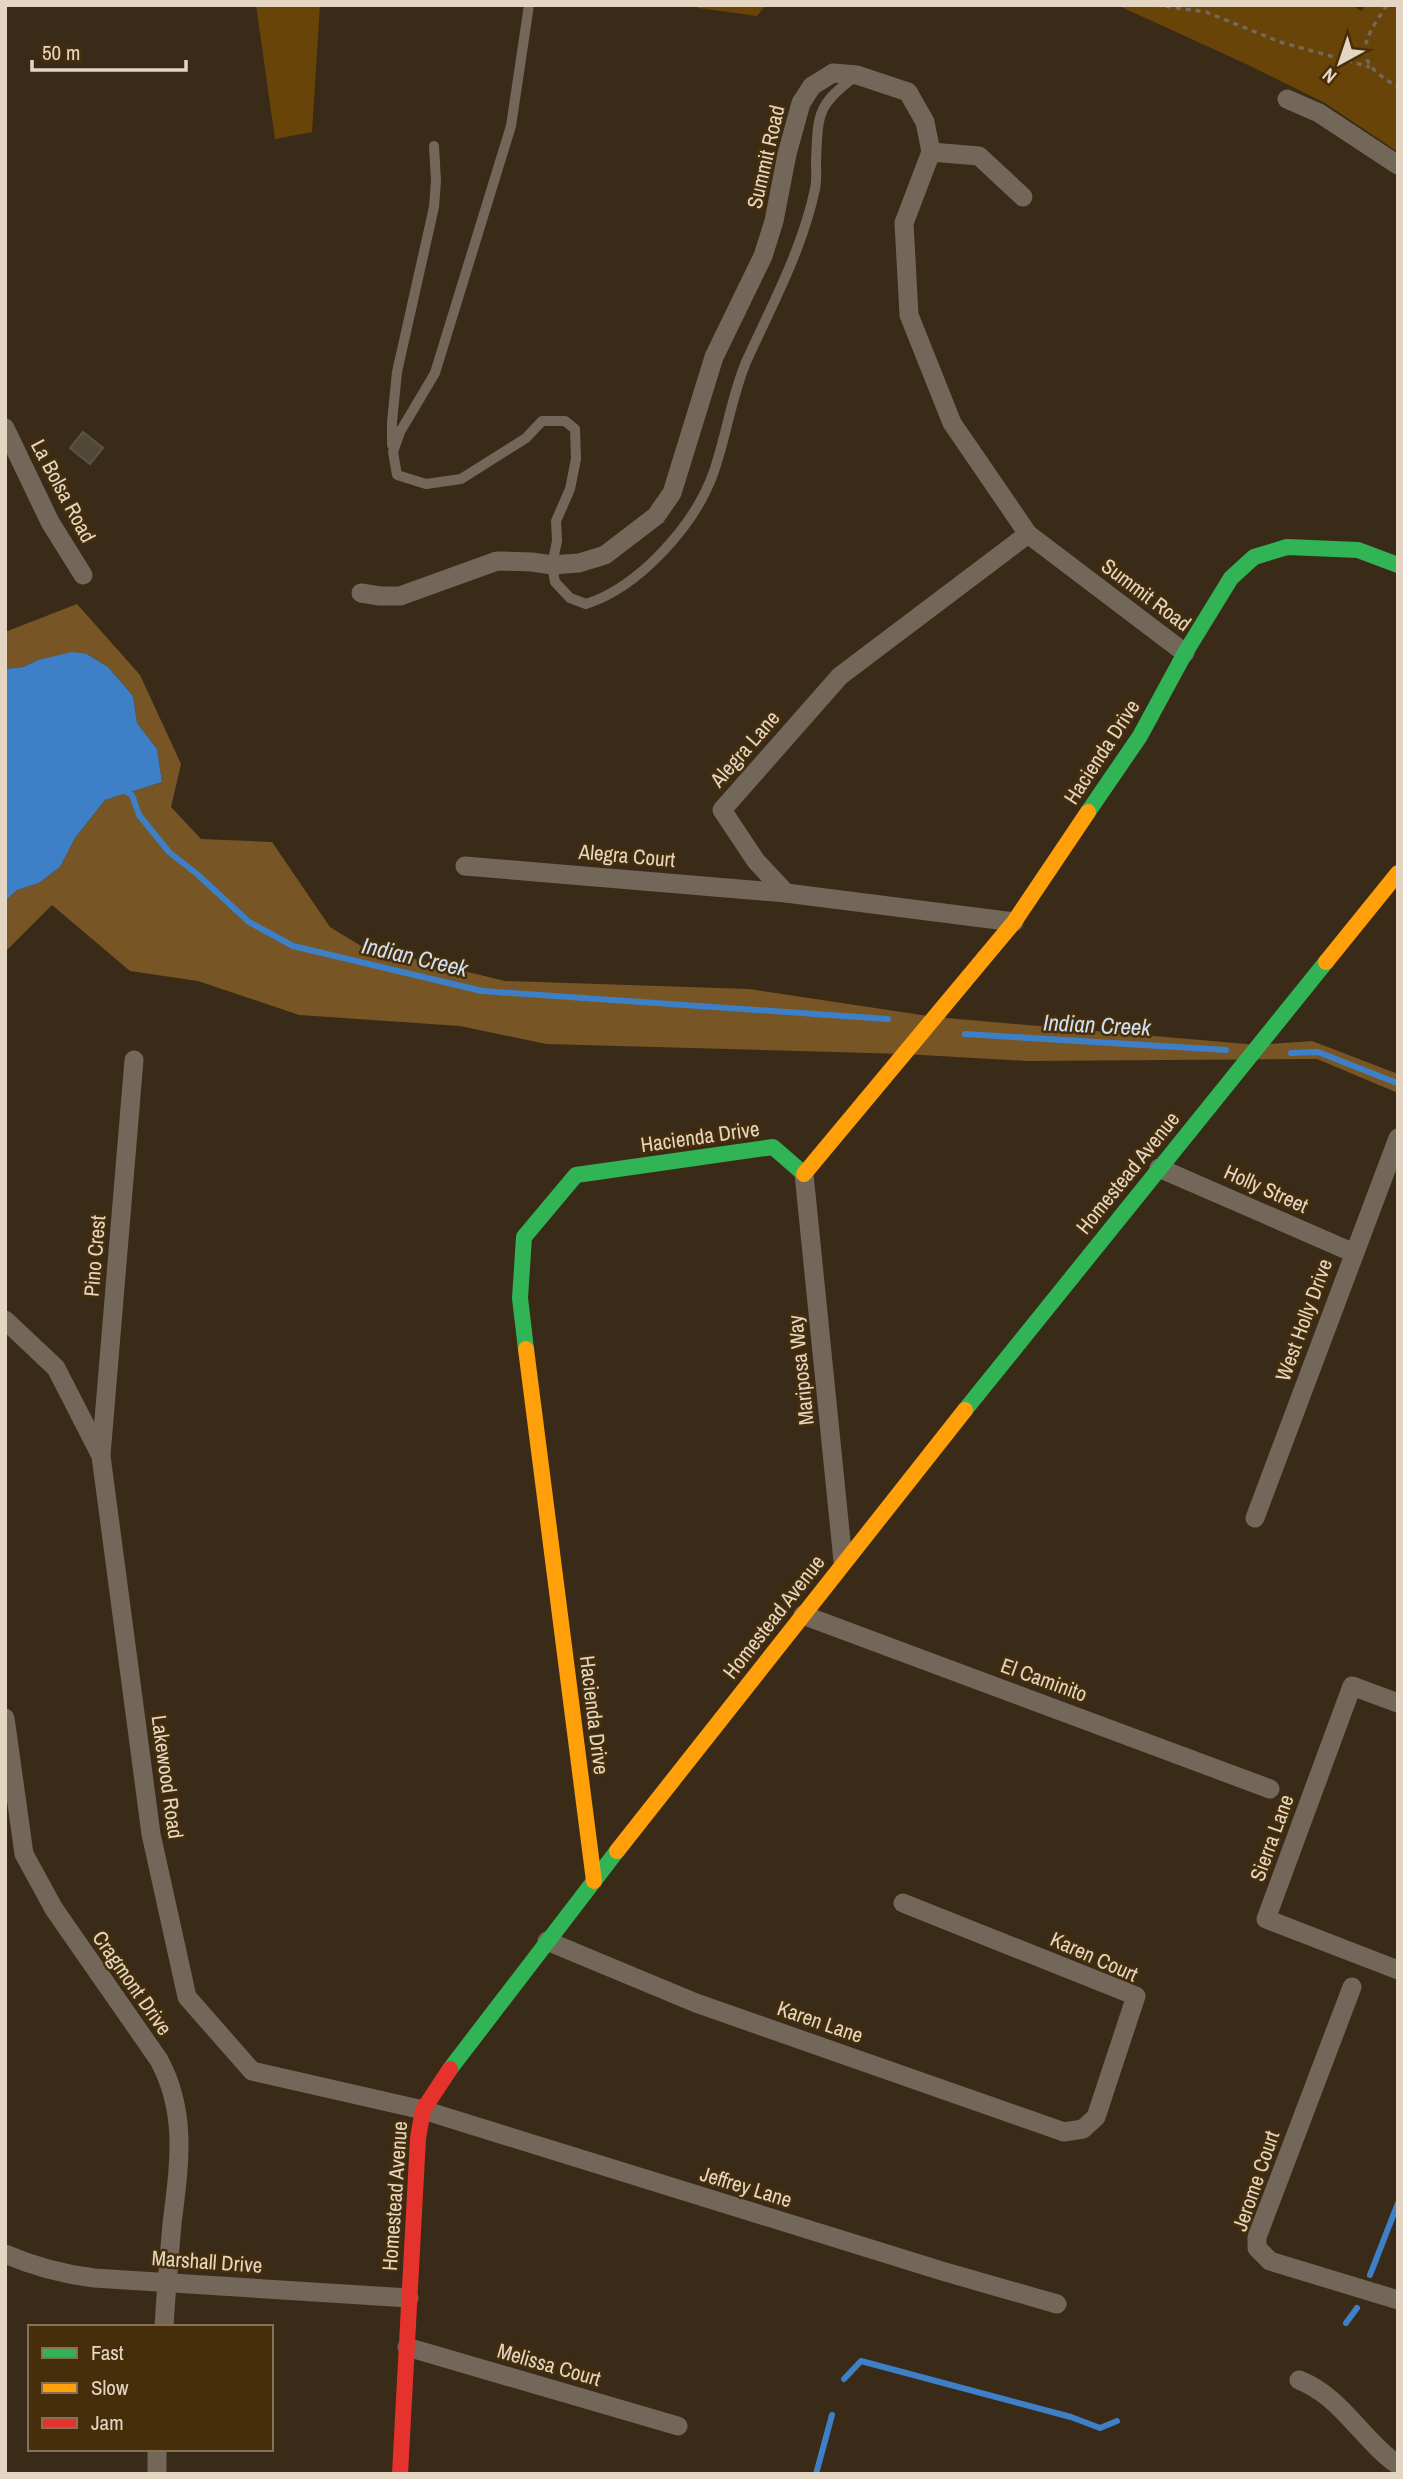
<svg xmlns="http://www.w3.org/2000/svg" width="1403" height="2479" font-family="'Archivo Narrow',sans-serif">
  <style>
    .green { fill: #694408 }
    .forest { fill: #775524 }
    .water { fill: #3e80c7 }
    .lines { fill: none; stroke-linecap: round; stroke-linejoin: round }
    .stream { stroke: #3e80c7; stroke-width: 6 }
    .building { fill: #504737; stroke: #5c5443; stroke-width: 2 }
    .path { stroke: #72685b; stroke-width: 3.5; stroke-dasharray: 5 5; stroke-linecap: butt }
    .lane { stroke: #726759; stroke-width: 10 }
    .street { stroke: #726759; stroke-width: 19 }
    .fast { stroke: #30b455; stroke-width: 16 }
    .slow { stroke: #ff9f0a; stroke-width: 16 }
    .jam { stroke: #e5322d; stroke-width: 16 }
    .labels { text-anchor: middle; stroke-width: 5; stroke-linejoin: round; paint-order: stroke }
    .street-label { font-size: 21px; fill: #e5d6c4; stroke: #462e0b }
    .water-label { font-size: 23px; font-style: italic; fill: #cfe0f5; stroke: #462e0b }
  </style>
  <rect width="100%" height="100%" fill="#392b18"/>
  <g class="green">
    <polygon points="256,5 320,5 312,132 275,139"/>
    <polygon points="694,5 766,5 757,16 699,8"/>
    <polygon points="1117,5 1351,5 1362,11 1365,5 1398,5 1398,152 1325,103 1246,64"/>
  </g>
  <polygon class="forest" points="77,604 140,675 181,764 171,807 201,839 272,842 330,927 361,946 505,981 749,989 935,1017 1258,1045 1312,1041 1398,1074 1398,1093 1317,1059 1028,1061 904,1054 546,1044 460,1026 299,1015 198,981 130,971 52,905 5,952 5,901 17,890 39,883 60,867 75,838 105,800 162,782 157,749 137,723 133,696 108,667 87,654 38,660 23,667 5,669 5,632"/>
  <polygon class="water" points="72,652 87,654 108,667 133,696 137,723 157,749 162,782 105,800 75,838 60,867 39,883 17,890 5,901 5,669 23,667 38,660"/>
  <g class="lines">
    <g class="stream">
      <polyline points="123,790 132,795 139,815 169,852 197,874 249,922 293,946 482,991 888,1019"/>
      <polyline points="965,1034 1226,1050"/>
      <polyline points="1291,1053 1318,1052 1397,1083"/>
      <polyline points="1370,2275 1398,2203"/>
      <polyline points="1346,2323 1357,2308"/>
      <polyline points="844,2379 861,2361 1071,2417 1100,2428 1117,2421"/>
      <polyline points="816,2474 832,2415"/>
    </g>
  </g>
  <polygon class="building" points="83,432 103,448 90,464 70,448"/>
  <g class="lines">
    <g class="path">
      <polyline points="1156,5 1206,12 1280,42 1370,67"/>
      <path d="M1387,5C1361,44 1351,60 1398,87"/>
    </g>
    <g class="lane">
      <path d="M529,5L511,126L435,373L400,432L393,452L397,475L426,484L461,479L526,438L542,421H565L575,429L576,459L570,489L556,521L557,541L552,565L555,582L570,598L586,604C639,587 694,526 713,474C726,438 731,398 746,362C772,305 802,250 815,189C817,180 816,171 816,162C818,115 816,105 856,76"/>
      <polyline points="392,445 392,422 397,372 434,207 436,181 434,146"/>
    </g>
    <g class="street">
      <polyline points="1287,99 1319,113 1398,165"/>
      <polyline points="931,152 979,156 1023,197"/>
      <polyline points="5,428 50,522 83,575"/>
      <polyline points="361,593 380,596 400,596 497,561 532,562 552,565 579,563 605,555 656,516 672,493 714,357 763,256 774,221 787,154 801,103 812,86 833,73 857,75 908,92 925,122 931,152 904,223 909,315 952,423 1028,534 1185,653"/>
      <polyline points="465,866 786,893 1014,922"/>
      <polyline points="786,893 756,861 722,810 840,676 1028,534"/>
      <polyline points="1159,1168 1354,1253"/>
      <polyline points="804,1174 843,1561"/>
      <polyline points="5,1320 56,1368 101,1456 151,1834 187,1997 252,2071 423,2110 942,2271 1057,2304"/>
      <polyline points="101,1455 134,1060"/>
      <polyline points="1255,1518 1398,1138"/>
      <polyline points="803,1615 1270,1789"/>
      <polyline points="1398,1703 1352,1686 1266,1919 1398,1970"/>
      <path d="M5,1718L24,1854L54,1909L159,2060C188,2114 179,2166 172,2224C169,2258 166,2292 164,2327"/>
      <polyline points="547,1941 696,2003 1064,2132 1083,2129 1096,2117 1136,1996 903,1903"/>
      <polyline points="1352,1987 1257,2237 1257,2248 1270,2261 1398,2300"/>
      <path d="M5,2254C35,2267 62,2274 94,2278L409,2298"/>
      <polyline points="407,2347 678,2426"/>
      <path d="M1299,2380C1341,2396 1362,2440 1398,2465"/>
      <polyline points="157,2474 157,2449"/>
    </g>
    <g class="fast">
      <polyline points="1088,812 1140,736 1185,653 1231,578 1254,557 1287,547 1358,550 1398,565"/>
      <polyline points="526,1349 520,1298 524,1237 576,1175 773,1147 804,1174"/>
      <polyline points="965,1410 1326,962"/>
      <polyline points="450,2069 617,1851"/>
    </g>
    <g class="slow">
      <polyline points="1326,962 1398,873"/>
      <polyline points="804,1174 1014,922 1088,812"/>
      <polyline points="526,1349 594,1881"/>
      <polyline points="617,1851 965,1410"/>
    </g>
    <polyline class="jam" points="400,2474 418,2138 423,2110 450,2069"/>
  </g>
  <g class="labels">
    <g class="street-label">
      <text transform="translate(766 157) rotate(-77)" y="7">Summit Road</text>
      <text transform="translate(63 491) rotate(62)" y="7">La Bolsa Road</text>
      <text transform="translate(1146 595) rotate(37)" y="7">Summit Road</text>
      <text transform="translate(745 749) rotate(-49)" y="7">Alegra Lane</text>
      <text transform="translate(1102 752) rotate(-57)" y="7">Hacienda Drive</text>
      <text transform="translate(627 856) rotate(5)" y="7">Alegra Court</text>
      <text transform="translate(700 1137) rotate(-8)" y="7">Hacienda Drive</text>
      <text transform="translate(1128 1173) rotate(-51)" y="7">Homestead Avenue</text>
      <text transform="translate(1266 1189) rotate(24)" y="7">Holly Street</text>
      <text transform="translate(95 1256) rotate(-85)" y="7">Pino Crest</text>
      <text transform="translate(1304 1320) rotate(-70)" y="7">West Holly Drive</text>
      <text transform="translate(801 1370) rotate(-96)" y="7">Mariposa Way</text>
      <text transform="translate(774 1617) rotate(-52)" y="7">Homestead Avenue</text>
      <text transform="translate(1044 1680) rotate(20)" y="7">El Caminito</text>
      <text transform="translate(594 1715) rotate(83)" y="7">Hacienda Drive</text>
      <text transform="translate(167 1777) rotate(82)" y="7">Lakewood Road</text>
      <text transform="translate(1272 1838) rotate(-70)" y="7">Sierra Lane</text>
      <text transform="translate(1094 1957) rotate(24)" y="7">Karen Court</text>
      <text transform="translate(132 1983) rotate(55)" y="7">Cragmont Drive</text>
      <text transform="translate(820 2022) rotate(19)" y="7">Karen Lane</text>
      <text transform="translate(1256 2181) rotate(-71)" y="7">Jerome Court</text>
      <text transform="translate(746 2187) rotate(17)" y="7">Jeffrey Lane</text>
      <text transform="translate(395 2196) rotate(-86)" y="7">Homestead Avenue</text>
      <text transform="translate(207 2262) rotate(4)" y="7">Marshall Drive</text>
      <text transform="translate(549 2365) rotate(16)" y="7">Melissa Court</text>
    </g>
    <g class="water-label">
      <text transform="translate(415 957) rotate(13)" y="8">Indian Creek</text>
      <text transform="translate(1097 1025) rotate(3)" y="8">Indian Creek</text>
    </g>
  </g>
  <rect width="1403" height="2479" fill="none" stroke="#e5d6c4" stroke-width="14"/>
  <rect x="28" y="2325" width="245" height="126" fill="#462e0b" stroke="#867155" stroke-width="2"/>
  <rect x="42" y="2348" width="35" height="10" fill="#30b455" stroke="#867155" stroke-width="2"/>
  <text x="91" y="2360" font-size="21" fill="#e5d6c4">Fast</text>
  <rect x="42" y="2383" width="35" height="10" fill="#ff9f0a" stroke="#867155" stroke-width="2"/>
  <text x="91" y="2395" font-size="21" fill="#e5d6c4">Slow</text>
  <rect x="42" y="2418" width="35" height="10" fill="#e5322d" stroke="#867155" stroke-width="2"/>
  <text x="91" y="2430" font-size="21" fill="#e5d6c4">Jam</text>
  <g transform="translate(1340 63) rotate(220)" stroke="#462e0b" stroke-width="5" paint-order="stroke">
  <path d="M0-5L12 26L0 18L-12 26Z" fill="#e5d6c4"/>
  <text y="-10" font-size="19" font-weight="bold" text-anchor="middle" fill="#e5d6c4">N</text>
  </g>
  <path d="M32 60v10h154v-10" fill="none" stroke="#e5d6c4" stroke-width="3.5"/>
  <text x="42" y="60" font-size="21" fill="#e5d6c4" stroke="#462e0b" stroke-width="5" paint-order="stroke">50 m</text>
</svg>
